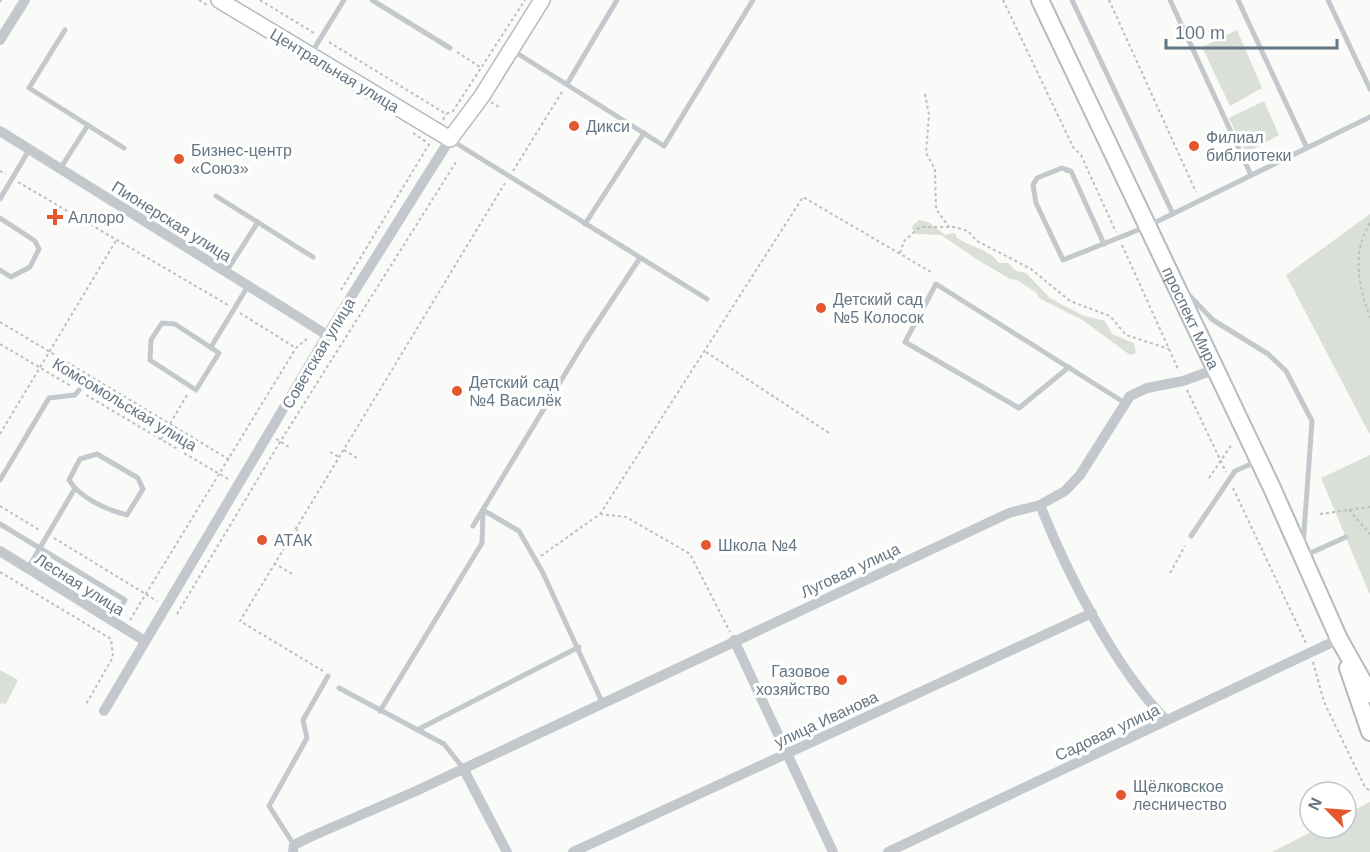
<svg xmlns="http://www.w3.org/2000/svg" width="1370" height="852" font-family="Arial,sans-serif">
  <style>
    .green { fill: #dadfd7 }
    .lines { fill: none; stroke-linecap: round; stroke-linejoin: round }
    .secondary-casing { stroke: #b3babf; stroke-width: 18 }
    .primary-casing { stroke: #b5babe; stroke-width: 20 }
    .path { stroke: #bbbfc2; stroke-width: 2; stroke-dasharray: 3 3; stroke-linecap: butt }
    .lane { stroke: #c3c8cc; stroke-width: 5 }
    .street { stroke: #c3c8cc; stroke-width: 10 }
    .secondary { stroke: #fff; stroke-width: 15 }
    .primary { stroke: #fff; stroke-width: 16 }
    .poi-dot { fill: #e4572e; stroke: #fff; stroke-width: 2 }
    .labels { text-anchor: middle; stroke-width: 6; stroke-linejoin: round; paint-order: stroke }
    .street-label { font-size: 16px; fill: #657683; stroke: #fff }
    .poi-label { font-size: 16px; fill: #657683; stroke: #fff; text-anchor: start }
  </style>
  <rect width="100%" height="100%" fill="#fafaf8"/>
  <g class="green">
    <polygon points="1237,30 1262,88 1230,106 1202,47"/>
    <polygon points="1264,101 1279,135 1246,153 1229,118"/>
    <polygon points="1370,214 1370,435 1286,275"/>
    <path d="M919,220L930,223L945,235L955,233L957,238C972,248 988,248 999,263H1008L1016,271L1026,273L1050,298L1082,315L1105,321L1112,334L1134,343L1136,353L1130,355L1084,321L1039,298L1037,293L1017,280L1010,279L978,260L941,235L916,234L911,227Z"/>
    <polygon points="1370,455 1370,595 1321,478"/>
    <polygon points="0,670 18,680 6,704 0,703"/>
    <polygon points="1370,802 1370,852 1272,852 1319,828 1346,828 1346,814"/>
  </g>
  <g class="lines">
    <defs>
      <polyline id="secondary" points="219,0 450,139 482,96 542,0"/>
      <g id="primary">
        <path id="s1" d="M1040,0L1272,488L1339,639L1370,694"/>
        <polyline points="1348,668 1370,732"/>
      </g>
    </defs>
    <use href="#secondary" class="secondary-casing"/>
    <use href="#primary" class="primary-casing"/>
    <g class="path">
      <polyline points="199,0 207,5"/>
      <polyline points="260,0 314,33"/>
      <polyline points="1003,0 1073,147 1081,155 1116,232"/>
      <polyline points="1109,0 1196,192"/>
      <polyline points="0,2 1,0"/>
      <polyline points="329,42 446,114 453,111 525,0"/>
      <polyline points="457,52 480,67"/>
      <polyline points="925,94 929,115 926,153 935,169 936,209 949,227"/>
      <polyline points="491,102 499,107"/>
      <polyline points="443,120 446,114"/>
      <polyline points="413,133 428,143"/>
      <polyline points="0,171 6,174"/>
      <polyline points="513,171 562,92"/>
      <polyline points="18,182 228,305"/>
      <path d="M1370,223C1351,254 1359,285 1370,318"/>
      <polyline points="1122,245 1179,371"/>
      <polyline points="900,253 904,241 920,227 954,227 968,231 977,241 1031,269 1070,301 1110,316 1126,335 1169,349"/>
      <polyline points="341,290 431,141"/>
      <polyline points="240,313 296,348"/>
      <polyline points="0,322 230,460"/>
      <polyline points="0,344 71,386"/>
      <polyline points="706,352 829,433"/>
      <polyline points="1187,390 1226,472"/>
      <polyline points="86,395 228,479"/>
      <polyline points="0,434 117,239"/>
      <polyline points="161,439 187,395"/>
      <polyline points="276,439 289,447"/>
      <polyline points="344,450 357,458"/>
      <polyline points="330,452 339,457"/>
      <polyline points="1209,478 1232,444"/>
      <polyline points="1233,488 1306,643"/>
      <polyline points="0,506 41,531"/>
      <polyline points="1349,510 1370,534"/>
      <polyline points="600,514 626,517 690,554 730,632"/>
      <polyline points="1320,514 1370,507"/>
      <polyline points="296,530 312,540"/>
      <polyline points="54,538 157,601"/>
      <polyline points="541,556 600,514 803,197 931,272"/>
      <polyline points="274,563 292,574"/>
      <polyline points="0,572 111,639 113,657 85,706"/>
      <polyline points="1170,573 1185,546"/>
      <polyline points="177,614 280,442 456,162"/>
      <polyline points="130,620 296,348 309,337"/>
      <polyline points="1313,662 1324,702 1365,787 1370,791"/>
      <polyline points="323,671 240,621 505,183"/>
    </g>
    <g class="lane">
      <polyline points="372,0 450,48"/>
      <polyline points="1072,0 1173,214"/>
      <polyline points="1170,0 1251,175"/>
      <polyline points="1238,0 1307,148"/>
      <polyline points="1328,0 1370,89"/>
      <polyline points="65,30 29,88 124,148"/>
      <polyline points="512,50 664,146 753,0"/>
      <polyline points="312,52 344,0"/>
      <polyline points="567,84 617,0"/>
      <polyline points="451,140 707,299"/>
      <polyline points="60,169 88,125"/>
      <polyline points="1066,170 1071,171 1104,244"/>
      <polyline points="1068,170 1062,168 1037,178 1033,185 1036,203 1063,260 1148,226 1370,117"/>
      <polyline points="216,196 313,257"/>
      <polyline points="0,199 29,150"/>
      <polyline points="0,218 35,241 39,249 30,267 11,277 0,270"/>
      <polyline points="585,224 644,133"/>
      <polyline points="226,272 258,222"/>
      <polyline points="1185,291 1213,320 1268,354 1286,371 1312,421 1303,546"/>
      <polygon points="162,323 175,324 219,353 196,390 150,360 151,340"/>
      <polyline points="211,347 248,286"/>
      <polyline points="1069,367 1019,408 905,342 936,284 1125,403"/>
      <path d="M97,454L138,478L143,489L127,515C107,510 80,498 69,480L80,459Z"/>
      <polyline points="0,480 49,398 75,395 79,390"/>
      <polyline points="0,524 125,600 113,620"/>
      <polyline points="473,526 585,341 640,258"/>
      <polyline points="1191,536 1235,471 1258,461"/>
      <polyline points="1304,556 1346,537"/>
      <polyline points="28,568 74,490"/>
      <polyline points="339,688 444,744 463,768"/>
      <polyline points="380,711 482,543 483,510 519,531 543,573 602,702"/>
      <polyline points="417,730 579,647"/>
      <polyline points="294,845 269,806 307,738 303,720 328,676"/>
    </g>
    <g class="street">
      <polyline points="0,40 25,0"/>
      <polyline points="0,131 327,335"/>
      <path d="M1040,505C1067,573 1115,668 1166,720"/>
      <polyline points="0,551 145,641"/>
      <polyline points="734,640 833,852"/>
      <polyline points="104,711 327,335 450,139"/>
      <polyline points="463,768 507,852"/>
      <polyline points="293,852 294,845 310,837 416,791 1009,513 1040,505 1065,491 1080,475 1130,396 1147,388 1183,381 1216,369"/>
      <polyline points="573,852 1092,613"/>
      <polyline points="888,852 1339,639"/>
    </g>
    <use href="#secondary" class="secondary"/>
    <use href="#primary" class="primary"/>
  </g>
  <g class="poi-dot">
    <circle cx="574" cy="126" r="6"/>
    <circle cx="1194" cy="146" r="6"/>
    <circle cx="179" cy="159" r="6"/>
    <path d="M52 208h6v6h6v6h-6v6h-6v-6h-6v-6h6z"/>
    <circle cx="821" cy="308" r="6"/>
    <circle cx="457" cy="391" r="6"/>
    <circle cx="262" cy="540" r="6"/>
    <circle cx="706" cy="545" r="6"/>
    <circle cx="842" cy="680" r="6"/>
    <circle cx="1121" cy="795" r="6"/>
  </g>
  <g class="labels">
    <g class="street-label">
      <text transform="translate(335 70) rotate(31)" y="6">Центральная улица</text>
      <text transform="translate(172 221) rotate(32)" y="6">Пионерская улица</text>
      <text dy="6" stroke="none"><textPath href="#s1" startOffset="352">проспект Мира</textPath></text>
      <text transform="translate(318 353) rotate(-59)" y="6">Советская улица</text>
      <text transform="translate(125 404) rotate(31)" y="6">Комсомольская улица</text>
      <text transform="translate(850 570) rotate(-25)" y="6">Луговая улица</text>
      <text transform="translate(80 584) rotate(32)" y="6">Лесная улица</text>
      <text transform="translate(826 719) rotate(-25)" y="6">улица Иванова</text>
      <text transform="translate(1107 732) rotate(-25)" y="6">Садовая улица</text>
    </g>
    <g class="poi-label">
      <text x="586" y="132">Дикси</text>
      <text x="1206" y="143">Филиал<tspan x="1206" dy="18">библиотеки</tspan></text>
      <text x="191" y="156">Бизнес-центр<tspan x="191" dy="18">«Союз»</tspan></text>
      <text x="68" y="223">Аллоро</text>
      <text x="833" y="305">Детский сад<tspan x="833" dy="18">№5 Колосок</tspan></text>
      <text x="469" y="388">Детский сад<tspan x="469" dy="18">№4 Василёк</tspan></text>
      <text x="274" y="546">АТАК</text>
      <text x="718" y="551">Школа №4</text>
      <text x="830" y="677" text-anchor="end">Газовое<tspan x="830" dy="18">хозяйство</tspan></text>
      <text x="1133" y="792">Щёлковское<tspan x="1133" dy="18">лесничество</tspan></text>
    </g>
  </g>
  <g transform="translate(1328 810) rotate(295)"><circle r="28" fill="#ffffff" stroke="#c1c8cd" stroke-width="1.5"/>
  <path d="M0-4.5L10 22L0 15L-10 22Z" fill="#e4572e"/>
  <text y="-9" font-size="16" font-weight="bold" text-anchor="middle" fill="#657683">N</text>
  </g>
  <path d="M1166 39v9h171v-9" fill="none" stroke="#657683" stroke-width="3"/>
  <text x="1175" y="39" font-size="18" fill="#657683" stroke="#ffffff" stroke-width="4.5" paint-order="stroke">100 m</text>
</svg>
